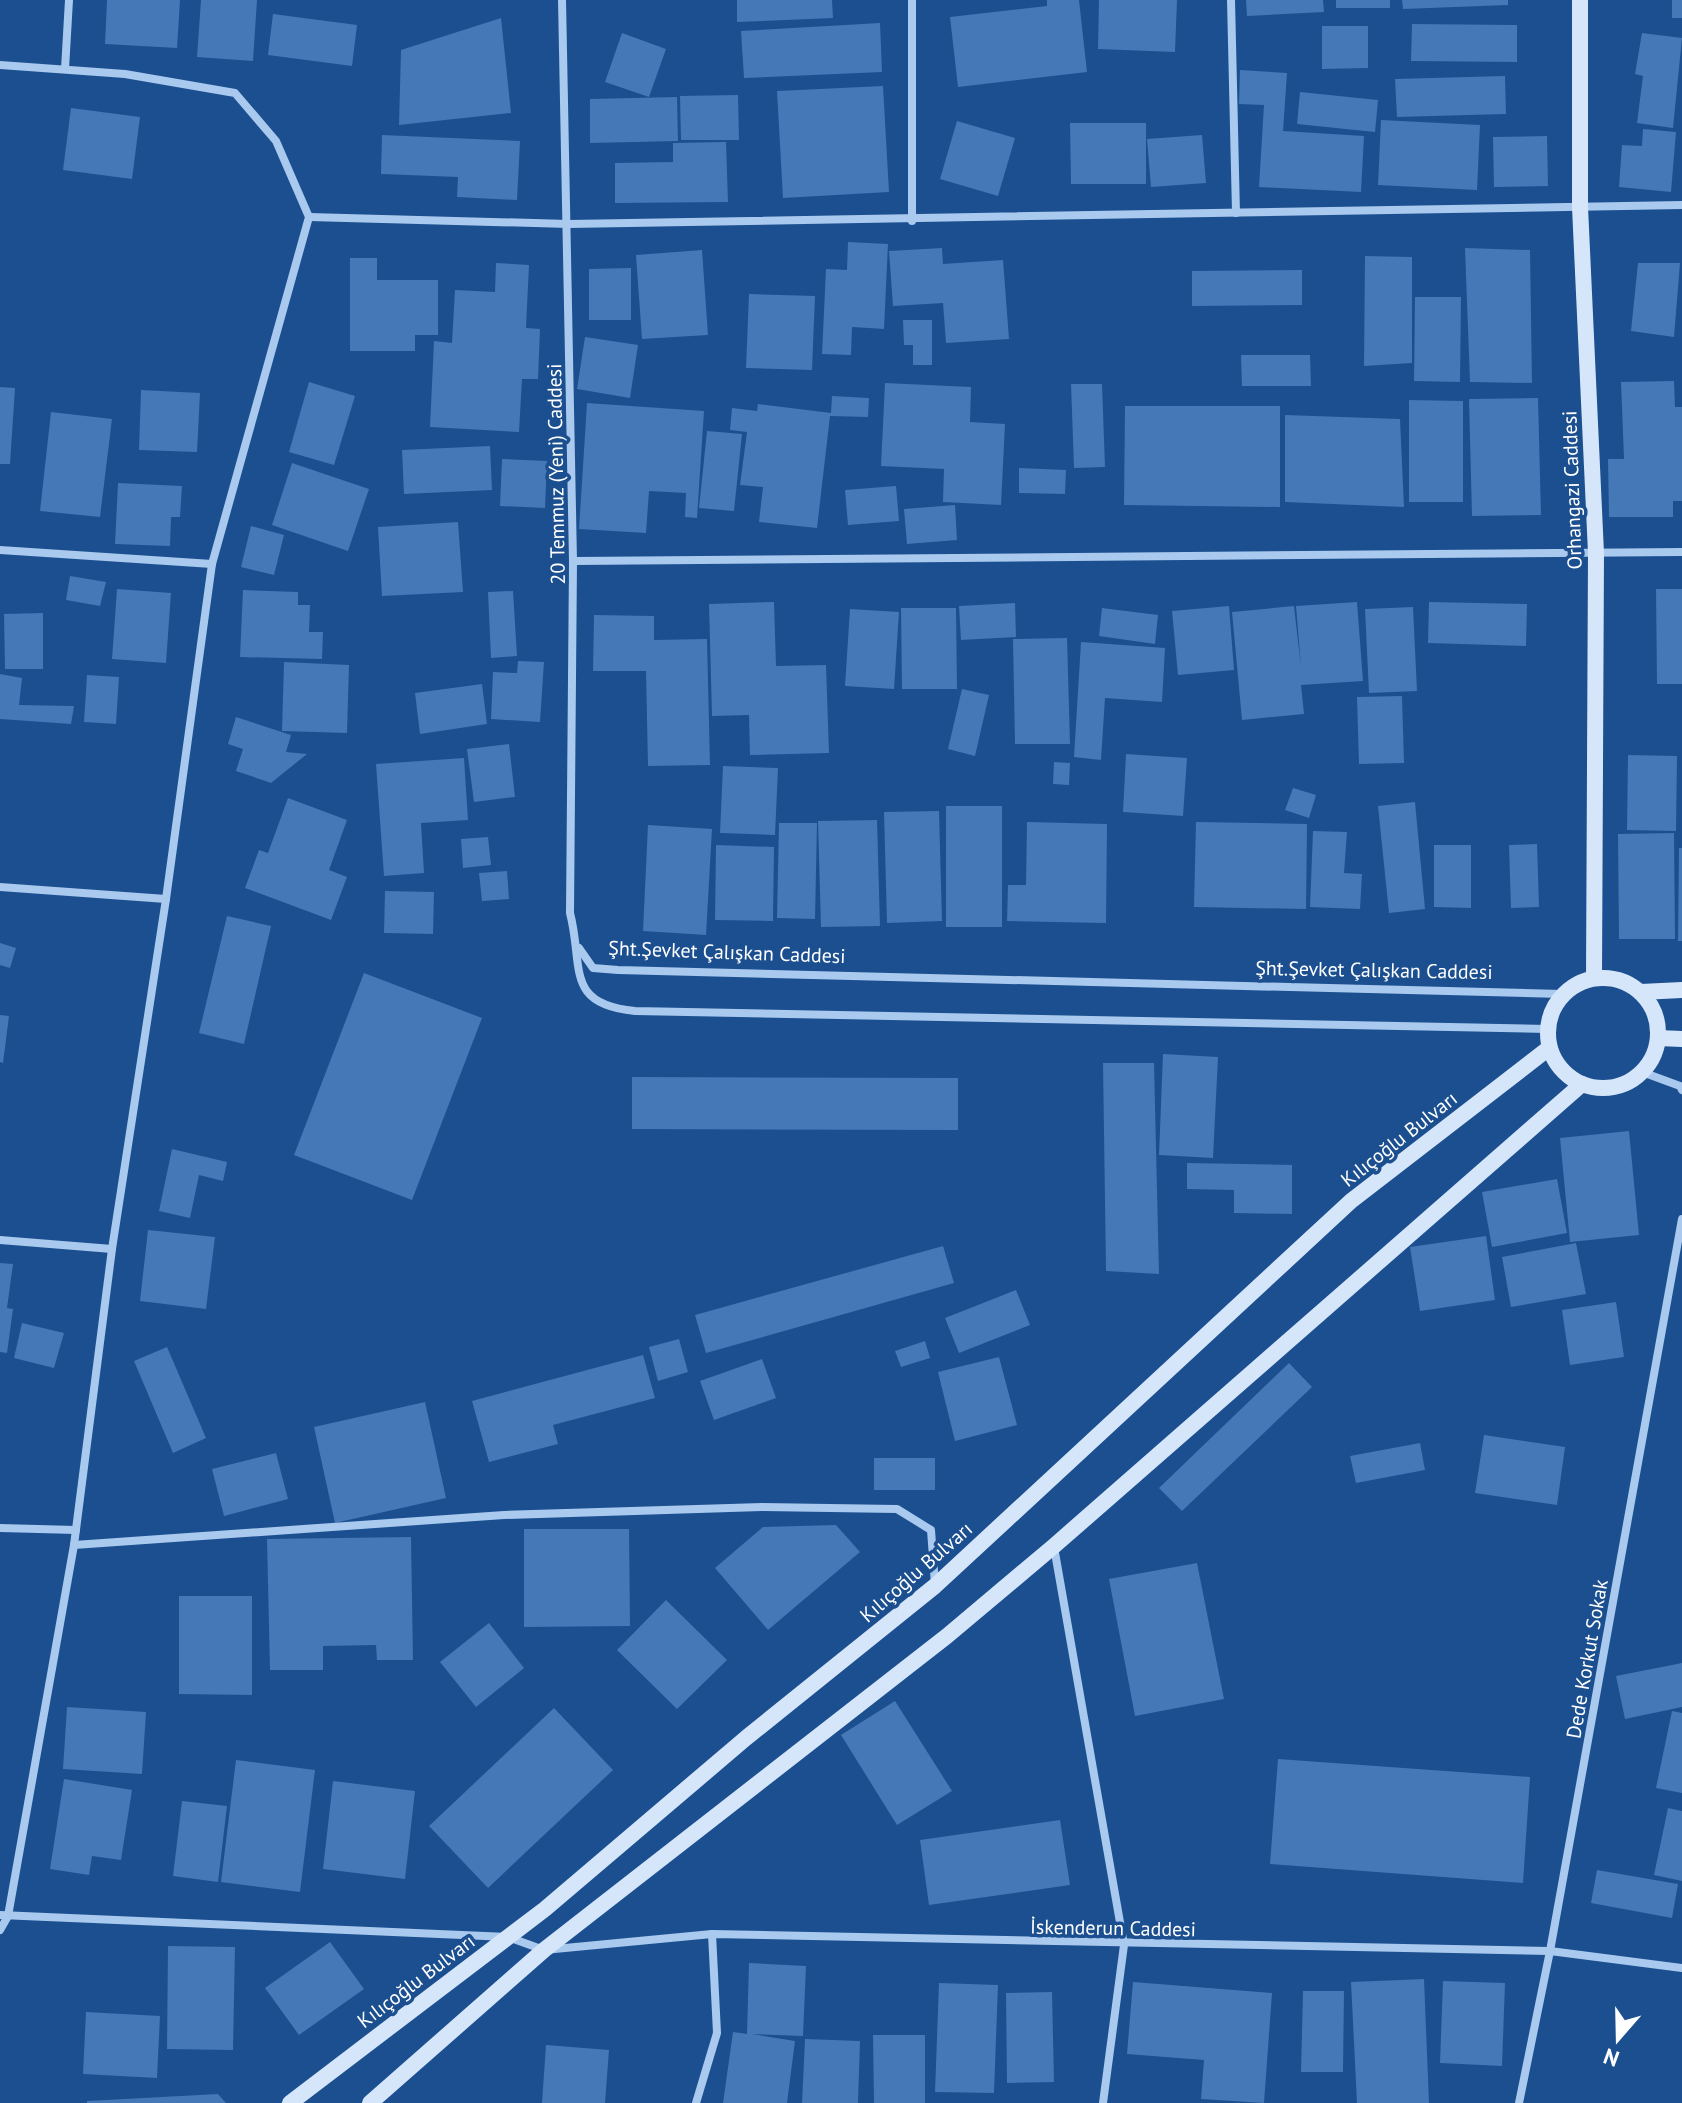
<svg xmlns="http://www.w3.org/2000/svg" width="1682" height="2103" font-family="'PT Sans',sans-serif">
  <style>
    .building { fill: #4478b7 }
    .lines { fill: none; stroke-linecap: round; stroke-linejoin: round }
    .street { stroke: #a9c9ee; stroke-width: 8 }
    .secondary { stroke: #d6e6fa; stroke-width: 16 }
    .labels { text-anchor: middle; stroke-width: 7; stroke-linejoin: round; paint-order: stroke }
    .street-label { font-size: 20px; fill: #fff; stroke: #1b4f8f }
  </style>
  <rect width="100%" height="100%" fill="#1b4f8f"/>
  <g class="building">
    <polygon points="107,0 180,0 177,48 105,44"/>
    <polygon points="201,0 257,0 253,61 197,57"/>
    <polygon points="737,0 832,0 833,18 737,22"/>
    <polygon points="1047,0 1079,0 1087,72 958,87 950,17 1047,6"/>
    <polygon points="1099,0 1177,0 1175,52 1098,49"/>
    <polygon points="1246,0 1323,0 1324,12 1247,16"/>
    <rect x="1336" y="0" width="54" height="8"/>
    <polygon points="1402,0 1508,0 1508,5 1403,9"/>
    <rect x="1672" y="0" width="10" height="18"/>
    <polygon points="273,14 357,25 352,66 268,55"/>
    <polygon points="501,18 511,113 399,125 401,50"/>
    <polygon points="880,23 882,72 744,78 741,31"/>
    <polygon points="1412,24 1517,25 1517,62 1411,61"/>
    <polygon points="1322,26 1368,26 1368,68 1322,69"/>
    <polygon points="622,33 666,49 649,97 605,82"/>
    <polygon points="1642,33 1682,38 1673,128 1637,123 1643,76 1635,74"/>
    <polygon points="1240,70 1287,73 1283,131 1364,136 1361,192 1259,187 1264,105 1239,104"/>
    <polygon points="1505,76 1506,114 1397,117 1395,79"/>
    <polygon points="883,86 889,192 783,198 777,91"/>
    <polygon points="1300,92 1378,100 1375,132 1297,124"/>
    <polygon points="738,95 739,140 681,140 680,96"/>
    <polygon points="677,97 678,141 590,143 590,99"/>
    <polygon points="71,108 140,117 132,179 63,170"/>
    <polygon points="1381,120 1480,125 1477,190 1378,185"/>
    <polygon points="957,121 1015,138 998,196 940,179"/>
    <polygon points="1070,123 1146,123 1146,184 1071,184"/>
    <polygon points="1643,129 1676,132 1671,192 1619,187 1622,145 1642,146"/>
    <polygon points="382,135 520,141 517,200 457,197 458,177 381,174"/>
    <polygon points="1202,135 1206,183 1151,187 1147,139"/>
    <polygon points="1547,136 1548,186 1494,187 1493,137"/>
    <polygon points="726,142 728,202 615,203 615,163 673,162 673,143"/>
    <polygon points="848,242 888,244 884,329 852,327 851,355 822,354 826,269 847,270"/>
    <polygon points="942,248 943,264 1003,260 1009,339 946,343 943,303 893,306 889,251"/>
    <polygon points="1465,248 1530,250 1532,383 1470,382"/>
    <polygon points="702,250 708,335 642,339 636,255"/>
    <polygon points="1365,256 1412,257 1412,363 1364,366"/>
    <polygon points="350,258 377,258 377,280 438,280 438,335 415,335 415,351 350,351"/>
    <polygon points="496,263 529,265 526,328 540,329 538,379 522,379 519,432 430,427 434,341 452,343 455,290 495,292"/>
    <polygon points="1638,263 1680,263 1674,337 1631,331"/>
    <polygon points="631,268 631,320 589,320 589,269"/>
    <polygon points="1302,270 1302,305 1192,306 1192,271"/>
    <polygon points="749,294 815,296 812,370 746,368"/>
    <polygon points="1415,297 1461,297 1460,382 1414,381"/>
    <polygon points="903,320 932,320 932,365 913,365 913,345 904,345"/>
    <polygon points="585,337 638,345 630,398 577,389"/>
    <polygon points="1241,355 1310,355 1311,386 1242,386"/>
    <polygon points="1674,381 1675,407 1682,407 1682,501 1673,501 1673,517 1609,517 1608,459 1624,459 1621,382"/>
    <polygon points="309,382 355,396 334,465 289,452"/>
    <polygon points="885,383 971,387 970,422 1005,424 1001,505 943,502 944,469 881,466"/>
    <polygon points="1071,384 1102,384 1105,467 1074,468"/>
    <polygon points="0,387 15,388 10,464 0,464"/>
    <polygon points="141,390 200,393 197,452 139,450"/>
    <polygon points="832,396 869,398 868,417 830,416 817,528 759,522 763,487 740,485 747,432 730,430 732,408 757,411 758,404 831,413"/>
    <polygon points="1538,398 1541,515 1472,516 1469,399"/>
    <polygon points="1409,400 1463,401 1463,502 1409,502"/>
    <polygon points="587,403 704,411 697,518 685,517 686,493 649,491 646,533 579,529"/>
    <polygon points="1125,406 1280,406 1280,507 1124,505"/>
    <polygon points="51,412 112,419 100,517 40,511"/>
    <polygon points="1285,415 1400,419 1404,507 1285,502"/>
    <polygon points="707,431 742,434 734,511 699,508"/>
    <polygon points="490,446 492,490 404,494 402,450"/>
    <polygon points="502,459 547,461 545,508 500,506"/>
    <polygon points="292,463 369,489 348,551 272,525"/>
    <polygon points="1019,468 1066,470 1065,494 1019,493"/>
    <polygon points="118,483 182,486 180,517 171,517 170,546 115,544"/>
    <polygon points="896,486 899,521 848,525 845,490"/>
    <polygon points="955,505 957,540 907,544 904,509"/>
    <polygon points="458,522 463,592 382,596 378,527"/>
    <polygon points="251,526 284,535 274,575 241,567"/>
    <polygon points="70,576 106,582 100,606 66,600"/>
    <polygon points="117,589 171,593 166,663 112,659"/>
    <polygon points="1656,589 1682,589 1682,684 1657,684"/>
    <polygon points="243,590 298,592 298,605 310,605 309,632 323,632 322,659 240,657"/>
    <polygon points="513,591 517,656 491,658 488,592"/>
    <polygon points="774,602 776,666 826,665 829,753 750,755 749,715 712,716 709,604"/>
    <polygon points="1357,602 1363,681 1301,685 1304,714 1242,720 1232,612 1294,606 1301,667 1296,606"/>
    <polygon points="1429,602 1527,604 1526,646 1428,643"/>
    <polygon points="1015,603 1016,637 961,640 959,606"/>
    <polygon points="1229,606 1234,670 1178,675 1172,611"/>
    <polygon points="1413,607 1417,691 1369,693 1365,609"/>
    <polygon points="901,608 956,608 957,689 902,689"/>
    <polygon points="1102,608 1158,615 1155,644 1099,636"/>
    <polygon points="850,609 899,612 894,689 845,686"/>
    <polygon points="43,613 43,669 5,669 4,614"/>
    <polygon points="594,615 654,616 654,640 707,639 710,765 648,766 646,671 593,671"/>
    <polygon points="1067,638 1070,744 1015,744 1013,639"/>
    <polygon points="1081,642 1165,648 1162,702 1105,698 1101,760 1074,757"/>
    <polygon points="518,661 544,662 540,722 491,719 493,672 517,673"/>
    <polygon points="284,662 349,665 347,733 282,731"/>
    <polygon points="0,674 22,678 19,705 74,706 71,724 0,719"/>
    <polygon points="87,675 119,677 116,724 84,722"/>
    <polygon points="482,684 487,724 420,734 415,693"/>
    <polygon points="962,689 989,695 975,756 948,749"/>
    <polygon points="1402,696 1404,763 1359,764 1357,697"/>
    <polygon points="236,717 291,735 286,752 307,754 271,783 236,771 243,749 228,744"/>
    <polygon points="509,744 515,797 474,802 467,749"/>
    <polygon points="1126,754 1187,758 1183,816 1123,812"/>
    <polygon points="1628,755 1677,756 1676,831 1627,830"/>
    <polygon points="464,758 468,820 421,823 424,873 384,876 376,764"/>
    <polygon points="1054,762 1070,763 1069,785 1053,784"/>
    <polygon points="723,766 778,768 775,835 720,833"/>
    <polygon points="1293,788 1316,795 1309,818 1285,810"/>
    <polygon points="288,798 347,820 329,870 347,877 331,920 245,888 259,850 268,853"/>
    <polygon points="1415,802 1425,909 1389,913 1378,806"/>
    <rect x="946" y="806" width="56" height="121"/>
    <polygon points="939,811 942,921 887,923 884,812"/>
    <polygon points="877,820 880,926 821,927 818,821"/>
    <polygon points="1027,822 1107,824 1106,923 1007,921 1008,885 1026,885"/>
    <polygon points="1196,822 1307,824 1306,909 1194,907"/>
    <polygon points="779,823 817,823 815,919 777,918"/>
    <polygon points="648,825 712,829 706,935 643,931"/>
    <polygon points="1313,831 1347,832 1344,873 1362,874 1360,909 1310,907"/>
    <polygon points="1674,833 1675,939 1619,939 1618,834"/>
    <polygon points="488,837 491,865 463,868 461,839"/>
    <polygon points="1537,844 1539,907 1511,908 1509,845"/>
    <polygon points="716,845 774,847 773,921 715,920"/>
    <polygon points="1434,845 1471,845 1471,908 1434,907"/>
    <polygon points="1679,848 1682,848 1682,941 1678,941"/>
    <polygon points="507,871 509,899 482,901 479,873"/>
    <polygon points="385,891 434,892 433,934 384,933"/>
    <polygon points="227,916 271,926 244,1044 199,1033"/>
    <polygon points="0,943 16,948 10,968 0,965"/>
    <polygon points="364,973 482,1018 412,1200 294,1155"/>
    <polygon points="0,1015 9,1016 3,1063 0,1062"/>
    <polygon points="1163,1054 1218,1057 1213,1158 1159,1155"/>
    <polygon points="1103,1063 1154,1063 1159,1274 1106,1271"/>
    <polygon points="632,1077 958,1078 958,1130 632,1129"/>
    <polygon points="1629,1131 1639,1235 1570,1242 1560,1138"/>
    <polygon points="172,1149 227,1162 223,1181 199,1175 190,1218 159,1211"/>
    <polygon points="1187,1163 1292,1165 1292,1214 1234,1213 1234,1190 1187,1189"/>
    <polygon points="1557,1179 1567,1233 1492,1247 1482,1192"/>
    <polygon points="148,1230 215,1237 206,1309 140,1301"/>
    <polygon points="1486,1236 1495,1300 1420,1311 1410,1247"/>
    <polygon points="1576,1243 1586,1294 1511,1307 1502,1257"/>
    <polygon points="943,1246 954,1283 706,1353 695,1315"/>
    <polygon points="0,1263 13,1264 7,1308 13,1309 7,1353 0,1352"/>
    <polygon points="1016,1290 1030,1325 959,1353 945,1318"/>
    <polygon points="1616,1302 1624,1357 1570,1365 1562,1310"/>
    <polygon points="22,1323 64,1333 54,1368 14,1358"/>
    <polygon points="679,1339 688,1372 658,1381 649,1347"/>
    <polygon points="925,1341 930,1358 901,1367 895,1351"/>
    <polygon points="167,1347 206,1438 173,1453 134,1361"/>
    <polygon points="643,1355 655,1398 553,1425 558,1444 489,1462 472,1401"/>
    <polygon points="999,1357 1017,1425 955,1441 938,1372"/>
    <polygon points="762,1359 776,1398 714,1420 700,1381"/>
    <polygon points="1289,1363 1312,1387 1182,1511 1159,1488"/>
    <polygon points="425,1402 446,1498 335,1523 314,1427"/>
    <polygon points="1484,1435 1565,1447 1557,1505 1475,1493"/>
    <polygon points="1420,1443 1425,1470 1356,1483 1350,1456"/>
    <polygon points="276,1453 288,1499 224,1516 212,1469"/>
    <rect x="874" y="1458" width="61" height="32"/>
    <polygon points="836,1525 860,1552 768,1630 715,1568 763,1527"/>
    <polygon points="524,1529 629,1529 630,1626 524,1627"/>
    <polygon points="411,1537 413,1660 377,1660 376,1645 323,1646 323,1670 270,1670 267,1539"/>
    <polygon points="1197,1563 1224,1699 1135,1716 1109,1579"/>
    <polygon points="179,1596 252,1596 252,1695 179,1694"/>
    <polygon points="666,1600 727,1660 677,1709 617,1650"/>
    <polygon points="489,1623 524,1668 476,1707 440,1662"/>
    <polygon points="1682,1663 1682,1707 1625,1719 1616,1676"/>
    <polygon points="895,1701 952,1791 897,1825 841,1735"/>
    <polygon points="67,1707 146,1712 142,1774 63,1769"/>
    <polygon points="554,1708 613,1770 488,1888 429,1826"/>
    <polygon points="1672,1711 1682,1713 1682,1793 1656,1788"/>
    <polygon points="1278,1759 1530,1777 1523,1883 1270,1864"/>
    <polygon points="236,1760 315,1770 300,1892 221,1882"/>
    <polygon points="64,1779 132,1790 121,1860 92,1856 89,1875 50,1869"/>
    <polygon points="333,1781 415,1791 405,1879 323,1869"/>
    <polygon points="182,1801 227,1806 218,1882 173,1876"/>
    <polygon points="1668,1808 1682,1811 1682,1881 1654,1875"/>
    <polygon points="1060,1820 1070,1885 929,1905 920,1840"/>
    <polygon points="1597,1870 1678,1884 1672,1918 1591,1903"/>
    <polygon points="330,1942 364,1989 299,2035 265,1988"/>
    <polygon points="168,1946 235,1947 233,2050 167,2049"/>
    <polygon points="749,1963 806,1966 803,2036 752,2034 795,2041 787,2103 723,2103 733,2032 747,2034"/>
    <polygon points="1424,1979 1429,2103 1357,2103 1351,1982"/>
    <polygon points="1443,1981 1505,1983 1502,2066 1440,2063"/>
    <polygon points="1133,1982 1272,1993 1264,2103 1201,2099 1204,2060 1127,2054"/>
    <polygon points="939,1983 998,1985 994,2093 935,2092"/>
    <polygon points="1303,1991 1344,1991 1343,2072 1301,2072"/>
    <polygon points="1052,1992 1054,2082 1007,2083 1006,1993"/>
    <polygon points="86,2012 160,2016 157,2078 83,2074"/>
    <polygon points="873,2035 925,2035 925,2103 874,2103"/>
    <polygon points="805,2039 860,2041 858,2103 802,2103"/>
    <polygon points="546,2045 609,2050 605,2103 542,2103"/>
    <polygon points="218,2094 226,2103 87,2103 87,2101"/>
  </g>
  <g class="lines">
    <g class="street">
      <path d="M562,0L573,561L570,913C584,967 564,1004 635,1011L1547,1029"/>
      <polyline points="1231,0 1236,213"/>
      <polyline points="0,65 125,74 235,93 276,141 309,217 212,564 166,899 112,1249 74,1545 8,1916 0,1930"/>
      <polyline points="65,69 69,0"/>
      <polyline points="309,217 569,224 1682,205"/>
      <polyline points="912,221 912,0"/>
      <polyline points="0,550 212,564"/>
      <polyline points="573,561 1682,552"/>
      <polyline points="0,887 166,899"/>
      <polyline points="579,948 593,968 618,970 1562,994"/>
      <polyline points="1642,1072 1680,1086 1682,1090"/>
      <polyline points="0,1240 112,1249"/>
      <polyline points="0,1528 76,1530"/>
      <polyline points="74,1545 504,1515 762,1507 897,1509 931,1530 935,1585"/>
      <polyline points="1054,1547 1124,1945 1103,2103"/>
      <polyline points="0,1915 508,1937 544,1950 712,1934 1550,1951 1682,1968"/>
      <polyline points="696,2103 717,2033 712,1934"/>
      <polyline points="1519,2103 1550,1951 1682,1219"/>
    </g>
    <g class="secondary">
      <polyline points="1580,0 1580,207 1596,553 1594,978"/>
      <circle cx="1603" cy="1033" r="55"/>
      <polyline points="1641,992 1682,990"/>
      <polyline points="1658,1038 1682,1039"/>
      <polyline points="290,2103 545,1909 746,1738 935,1586 1351,1201 1549,1048"/>
      <polyline points="370,2103 544,1950 947,1636 1054,1546 1582,1084"/>
    </g>
  </g>
  <g class="labels">
    <g class="street-label">
      <text transform="translate(556 474) rotate(-91)" y="7">20 Temmuz (Yeni) Caddesi</text>
      <text transform="translate(1572 490) rotate(-92)" y="7">Orhangazi Caddesi</text>
      <text transform="translate(727 952) rotate(2)" y="7">Şht.Şevket Çalışkan Caddesi</text>
      <text transform="translate(1374 970) rotate(1)" y="7">Şht.Şevket Çalışkan Caddesi</text>
      <text transform="translate(1399 1139) rotate(-38)" y="7">Kılıçoğlu Bulvarı</text>
      <text transform="translate(916 1572) rotate(-41)" y="7">Kılıçoğlu Bulvarı</text>
      <text transform="translate(1587 1659) rotate(-80)" y="7">Dede Korkut Sokak</text>
      <text transform="translate(1113 1928) rotate(1)" y="7">İskenderun Caddesi</text>
      <text transform="translate(416 1981) rotate(-37)" y="7">Kılıçoğlu Bulvarı</text>
    </g>
  </g>
  <g transform="translate(1618 2039) rotate(200)" stroke="#1b4f8f" stroke-width="6" paint-order="stroke">
  <path d="M0-6L14 30L0 20L-14 30Z" fill="#ffffff"/>
  <text y="-12" font-size="22" font-weight="bold" text-anchor="middle" fill="#ffffff">N</text>
  </g>
</svg>
